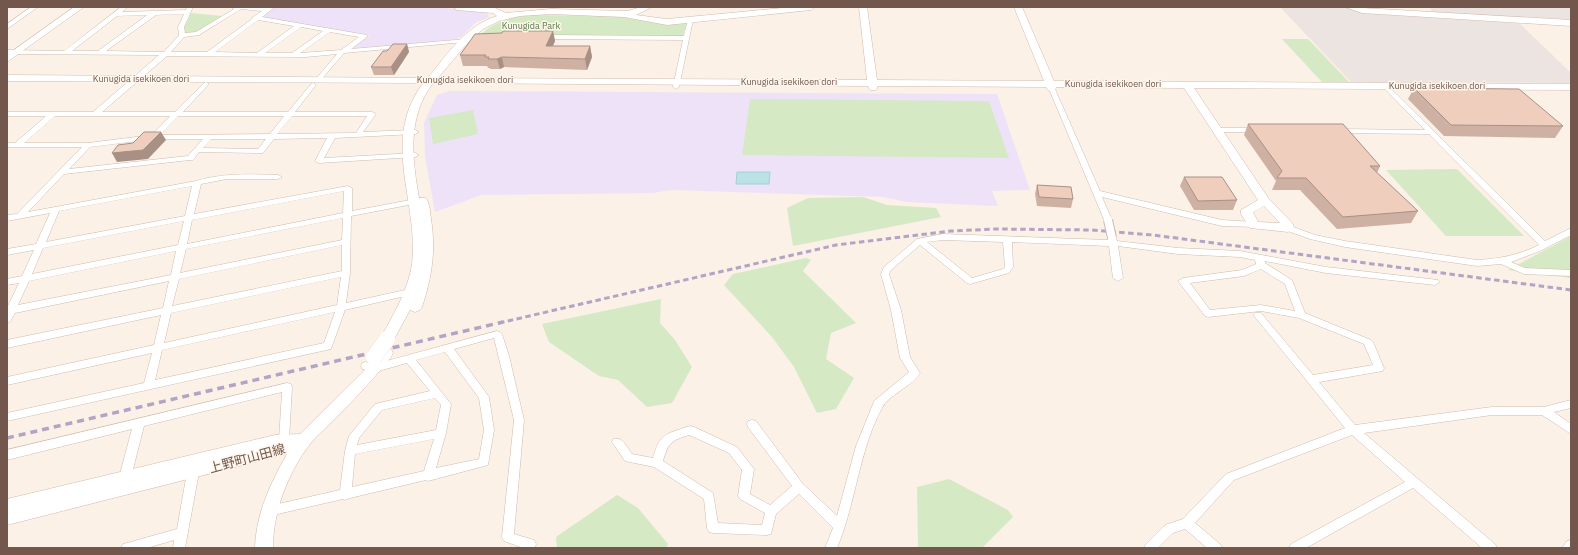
<svg xmlns="http://www.w3.org/2000/svg" width="1578" height="555" font-family="'IBM Plex Sans','Noto Sans JP',sans-serif">
  <style>
    .industrial { fill: #ece4e0 }
    .education { fill: #eee2f8 }
    .green { fill: #d6e9c5 }
    .water { fill: #bbe2e4; stroke: #a1d2d6 }
    .lines { fill: none; stroke-linecap: round; stroke-linejoin: round }
    .street-casing { stroke: #cfbbaf; stroke-width: 1 }
    .secondary-casing { stroke: #d2baad; stroke-width: 1 }
    .street { fill: #fff; fill-rule: evenodd }
    .secondary { fill: #fff; fill-rule: evenodd }
    .rail-far1 { stroke: #b3a4c5; stroke-width: 3; stroke-dasharray: 5.5 3.5; stroke-linecap: butt }
    .rail { stroke: #b3a4c5; stroke-width: 3.5; stroke-dasharray: 7 5; stroke-linecap: butt }
    .street-bridge-casing { stroke: #cfbbaf; stroke-width: 10; stroke-linecap: butt }
    .secondary-bridge-casing { stroke: #d2baad; stroke-width: 16; stroke-linecap: butt }
    .street-bridge { stroke: #fff; stroke-width: 8 }
    .secondary-bridge { stroke: #fff; stroke-width: 16 }
    .wall { fill: #ceb1a3 }
    .shaded-wall { fill: #a89085 }
    .building { fill: #f0cebe; stroke: #a89085 }
    .labels { text-anchor: middle; stroke-width: 3; stroke-linejoin: round; paint-order: stroke }
    .far-park-label { font-size: 9px; fill: #587944; stroke: #fef6ec }
    .far-street-label { font-size: 9px; fill: #74574c; stroke: #fef6ec }
    .near-street-label { font-size: 13px; fill: #74574c; stroke: #fef6ec }
  </style>
  <rect width="100%" height="100%" fill="#fbf1e6"/>
  <polygon class="industrial" points="1280,7 1349,7 1362,10 1435,14 1429,7 1571,7 1571,23 1515,19 1571,73 1571,83 1351,82"/>
  <g class="education">
    <polygon points="275,7 434,7 487,12 489,17 475,23 461,37 452,40 354,49 352,47 370,35 263,18 262,16"/>
    <polygon points="450,91 997,94 1030,190 992,191 998,206 906,202 883,197 671,190 653,193 481,195 435,212 425,157 424,123 437,95"/>
  </g>
  <g class="green">
    <polygon points="191,13 222,16 197,33 186,34 184,28"/>
    <path d="M530,15L618,16L650,22H683L686,24L683,38L478,37C493,22 509,17 530,15Z"/>
    <polygon points="1282,39 1308,39 1349,82 1322,82"/>
    <polygon points="750,99 989,101 1009,158 742,155"/>
    <polygon points="473,110 478,134 433,144 429,118"/>
    <polygon points="1457,169 1524,236 1446,236 1386,170"/>
    <polygon points="863,197 887,205 936,208 941,217 793,246 787,208 808,198"/>
    <polygon points="1571,236 1571,278 1508,270"/>
    <polygon points="806,258 811,260 803,271 856,323 831,333 826,359 854,378 836,409 817,413 794,367 772,337 724,285 733,274"/>
    <polygon points="661,299 660,323 675,340 692,367 672,403 647,407 618,380 599,376 549,342 542,324"/>
    <polygon points="949,479 1008,510 1013,517 982,548 918,548 917,487"/>
    <polygon points="617,495 638,508 668,544 666,548 557,548 556,537"/>
  </g>
  <polygon class="water" points="737,172 770,172 769,184 736,184"/>
  <g class="lines">
    <defs>
      <g id="street">
        <polygon points="31,7 38,7 7,29 7,24"/>
        <path d="M121,7H128L122,12L186,10L187,7H193L184,27L185,33L196,32L234,9L231,7L267,8L275,7L262,17L367,35V37L351,49L467,39V41L465,42L344,53L320,81L318,82L315,80L337,54L306,57L167,56L102,112H175L204,83L206,82L209,84L208,85L183,112H288L311,84L313,83L316,85L295,112H372L376,114L363,132L415,130L419,132L415,134L335,138L324,158L415,153L419,155L415,157L319,163L315,161L327,138L274,139L263,153H260L199,152L193,160H190L64,174L28,212L196,181C223,173 250,174 278,175L282,177L278,179H227L201,184L194,214L348,186L352,188V211L421,198L425,200L424,202L351,216L350,273L346,303L414,288L419,291L414,294L345,310L331,349L7,421V413L144,383L152,353L7,385V377L154,345L161,315L7,348V340L163,308L169,281L15,313L10,322L7,323V308L19,283L7,285V279L22,276L34,250L7,255V249L36,244L50,213L7,221V215L17,214L82,147H7V143H15L46,116H7V112H93L159,55L7,54V50L64,51ZM241,9L262,11L253,17L252,19L207,52H171L184,37L199,35ZM184,14L178,27L179,35L164,52L106,51L156,15ZM147,15L98,51H72L117,16ZM258,20L294,26L257,53L215,52ZM301,27L323,31L292,53H265ZM330,32L359,37L341,50L300,53ZM55,116H170L152,135L88,143H24ZM178,116H284L270,134L160,135ZM292,116H367L356,133L277,134ZM154,139H203L188,156L69,169L90,147ZM211,139H266L258,149L203,148ZM192,186L185,216L46,242L59,211ZM344,191L343,213L187,244L192,220ZM343,218L342,240L180,273L186,249ZM184,221L178,245L32,274L43,248ZM342,245V271L172,306L179,279ZM176,251L171,275L18,305L29,281ZM341,277L337,305L164,343L171,313ZM335,312L324,343L155,380L162,350Z"/>
        <polygon points="688,19 693,20 679,87 676,89 673,87 683,40 544,39 541,37 544,35 684,36"/>
        <path d="M1385,84L1387,85L1545,241L1571,228V235L1540,251L1511,262L1525,268L1571,270V276L1524,274L1501,264L1477,266L1345,247L1310,239L1285,230L1284,228L1285,226L1288,225L1315,235L1345,241L1477,260C1499,259 1519,255 1539,245L1429,134L1334,133L1333,131L1337,129L1425,130L1383,87V85Z"/>
        <polygon points="1052,87 1055,89 1100,191 1222,220 1254,222 1257,223 1258,225 1257,227 1222,226 1102,197 1112,220 1108,223 1105,222 1049,89"/>
        <polygon points="1214,128 1258,128 1262,130 1258,132 1217,132 1213,130"/>
        <path d="M943,234L1108,240L1109,236H1115L1117,241L1178,248L1240,251L1326,267L1438,280L1440,282L1435,285L1326,273L1265,261V263L1292,280L1305,313L1371,340L1373,342L1384,368L1383,371L1319,382L1355,425L1492,407H1544L1571,400V408L1554,412L1571,424V434L1542,415H1492L1364,433L1495,544L1497,548H1482L1413,488L1306,548H1289L1291,544L1405,482L1352,435L1234,480L1195,523L1220,544L1222,548H1207L1185,529L1173,533L1158,548H1144L1146,544L1165,525L1183,519L1226,474L1345,428L1255,317L1253,315L1255,313H1261L1313,375L1373,365L1364,344L1299,318L1261,311L1208,317L1205,316L1178,281L1183,278L1242,270L1256,264L1255,260L1240,257L1178,254L1118,246L1123,278L1118,281L1113,278L1109,246L1012,242L1013,267L1009,273L970,284L967,283L920,245L891,270L889,274L901,310L910,357L920,373C913,386 888,395 882,408C859,450 856,503 837,548H825L833,528L799,494L776,514L771,534L767,535L713,533L709,532L707,528L704,499L654,467L625,461L612,442L613,439C622,436 627,447 632,454L653,458C658,439 663,434 681,429C686,427 689,425 694,427L737,447L754,469L750,494L770,505L792,486L748,427L747,424L748,421L752,420L756,421L803,484L837,516L856,446L873,404L874,401L909,372L900,358L891,310L881,274L884,267L917,239ZM943,240L1003,242L1005,267L1003,269L972,278L927,242ZM1261,269L1285,284L1295,311L1261,305L1210,310L1190,283L1244,276ZM689,435L729,453L742,470L738,496L740,499L765,513L762,525L718,523L713,493L663,461C668,443 672,440 689,435Z"/>
        <path d="M497,331L500,332L502,334L509,356L524,420L514,534L534,540L536,544L535,548H523L504,541L502,537L514,420L494,338L454,349L489,397L494,430L488,465L428,481L426,480L350,498L345,500L343,499L269,516L265,515L263,511L265,507L269,506L340,490L345,451L349,436L375,404L430,391L407,363L375,372L362,369L361,366L362,363L366,362L375,364ZM445,352L479,398L484,430L479,459L436,468L446,433L451,404L416,360ZM435,398L441,405L436,430L357,445L359,438L382,410ZM434,439L424,471L352,487L355,454Z"/>
        <polygon points="287,383 291,384 292,387 289,440 288,443 284,444 280,443 279,440 282,392 144,426 130,481 128,484 124,486 120,484 118,481 132,429 7,460 7,450"/>
        <polygon points="194,462 198,464 200,467 185,548 173,548 174,540 147,548 121,548 123,544 127,543 177,529 188,467 190,464"/>
        <polygon points="1571,540 1571,548 1562,548 1567,541"/>
      </g>
      <g id="secondary">
        <polygon points="74,7 84,7 7,62 7,55"/>
        <path d="M453,7L495,8L506,13L551,9L628,11L641,7H652L636,15L667,19L793,7H815L811,10L667,25L624,17L551,14L520,16L499,21L483,29L464,47L438,78L867,80L859,7H867L877,80L1044,81L1014,7H1022L1054,81L1571,84V90L1194,88L1269,199L1293,224L1294,228L1288,232L1250,228L1241,214V210L1258,200L1184,88L1056,87L1055,91H1049L1046,87L878,86L876,90H870L868,86L433,83C407,117 412,158 419,198H426C430,204 430,213 431,219C436,250 432,277 422,307L420,310L415,312L410,310L392,343L387,344L382,343L380,339C393,315 408,291 412,264C419,200 380,142 423,83L7,81V75L428,78C447,54 467,25 497,16L493,13L457,10ZM1264,206L1280,223L1258,222L1253,212Z"/>
        <polygon points="1345,7 1571,20 1571,26 1362,13"/>
        <path d="M386,348L391,349L393,353L391,357C374,379 355,398 336,418C328,426 318,434 310,444C288,473 273,511 273,548H255C256,514 270,484 287,454L7,525V499L275,435L300,434L364,371L381,349Z"/>
      </g>
    </defs>
    <use href="#street" class="street-casing"/>
    <use href="#secondary" class="secondary-casing"/>
    <use href="#street" class="street"/>
    <use href="#secondary" class="secondary"/>
    <polyline class="rail-far1" points="499,323 836,245 951,231 996,229 1092,230 1153,235 1571,290"/>
    <polyline class="rail" points="7,438 503,322"/>
    <defs>
      <polyline id="street-bridge" points="1108,220 1112,238"/>
      <polyline id="secondary-bridge" points="374,357 387,339"/>
    </defs>
    <use href="#street-bridge" class="street-bridge-casing"/>
    <use href="#secondary-bridge" class="secondary-bridge-casing"/>
    <use href="#street-bridge" class="street-bridge"/>
    <use href="#secondary-bridge" class="secondary-bridge"/>
  </g>
  <g class="wall">
    <polygon points="553,31 555,41 553,46 590,46 592,57 587,70 504,67 500,69 490,69 490,68 488,68 487,66 463,66 460,55"/>
    <polygon points="407,44 409,52 394,75 374,75 371,67 387,51"/>
    <polygon points="1414,88 1563,126 1555,138 1444,136 1408,99"/>
    <polygon points="1248,124 1380,166 1377,173 1418,211 1411,223 1337,229 1300,190 1272,190 1276,181 1244,135"/>
    <polygon points="1184,177 1237,200 1233,210 1194,210 1180,186"/>
    <polygon points="1037,185 1073,199 1071,208 1037,206 1035,194"/>
  </g>
  <g class="shaded-wall">
    <polygon points="553,31 555,41 548,56 546,46"/>
    <polygon points="407,44 409,52 394,75 391,67"/>
    <polygon points="590,46 592,57 587,70 585,59"/>
    <polygon points="502,57 504,67 500,69 497,59"/>
    <polygon points="161,132 166,140 148,159 117,162 112,153"/>
  </g>
  <g class="building">
    <polygon points="503,31 553,31 546,46 590,46 585,59 502,57 497,59 488,59 489,57 485,57 486,55 460,55 475,34 502,33"/>
    <polygon points="393,44 407,44 391,67 371,67 383,51 387,51"/>
    <polygon points="1414,88 1519,89 1563,126 1451,125"/>
    <polygon points="1248,124 1343,124 1380,166 1370,166 1418,211 1343,217 1306,178 1277,178 1282,171"/>
    <polygon points="144,132 161,132 143,150 112,153 118,145 133,143"/>
    <polygon points="1184,177 1222,177 1237,200 1198,201"/>
    <polygon points="1037,185 1071,187 1073,199 1039,197"/>
  </g>
  <g class="labels">
    <g class="far-park-label">
      <text x="531" y="29">Kunugida Park</text>
    </g>
    <g class="far-street-label">
      <text x="141" y="82">Kunugida isekikoen dori</text>
      <text x="465" y="83">Kunugida isekikoen dori</text>
      <text x="789" y="85">Kunugida isekikoen dori</text>
      <text x="1113" y="87">Kunugida isekikoen dori</text>
      <text x="1437" y="89">Kunugida isekikoen dori</text>
    </g>
    <g class="near-street-label">
      <text transform="translate(247 458) rotate(-15)" y="5">上野町山田線</text>
    </g>
  </g>
  <rect width="1578" height="555" fill="none" stroke="#74574c" stroke-width="16"/>
</svg>
